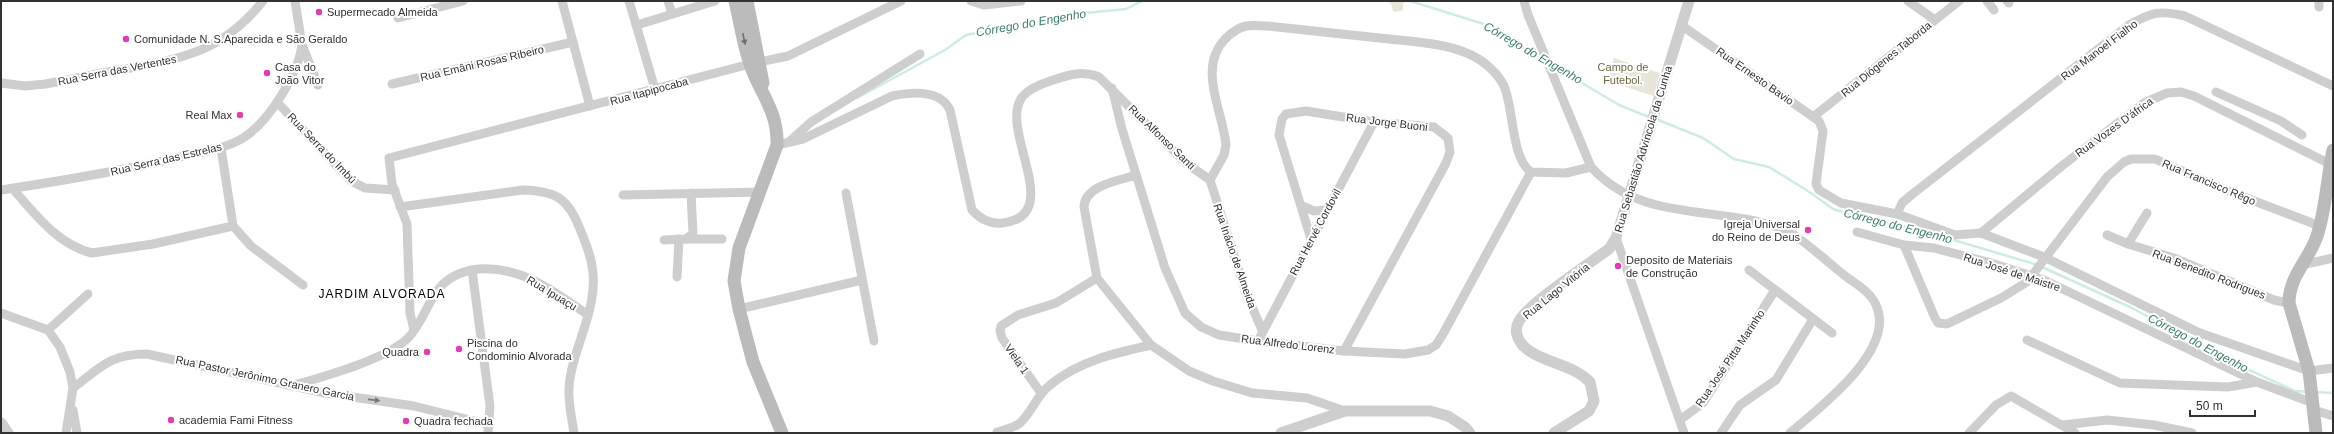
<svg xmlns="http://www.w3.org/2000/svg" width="2334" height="434" font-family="Arial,sans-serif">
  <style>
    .green { fill: #e8e6db }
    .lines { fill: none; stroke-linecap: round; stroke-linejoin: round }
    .stream { stroke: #ceece4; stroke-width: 2.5 }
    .minor { stroke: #cecece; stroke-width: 9 }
    .tertiary { stroke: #cecece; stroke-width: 11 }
    .secondary { stroke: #bbb; stroke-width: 13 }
    .oneway { fill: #6f6f6f }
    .oneway2 { fill: #787878 }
    .poi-dot { fill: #df3db2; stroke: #fff; stroke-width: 1.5 }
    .labels { text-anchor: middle; stroke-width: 4; stroke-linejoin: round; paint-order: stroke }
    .poi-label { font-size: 11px; fill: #313131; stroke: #fff; text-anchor: start }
    .street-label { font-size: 11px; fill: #313131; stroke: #fff }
    .park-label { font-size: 11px; fill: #6c6740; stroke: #fff }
    .water-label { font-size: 12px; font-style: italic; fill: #3b7e6c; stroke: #fff }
    .neighbourhood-label { font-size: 12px; letter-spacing: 1px; fill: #000; stroke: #fff }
  </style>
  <rect width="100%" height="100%" fill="#fff"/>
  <g class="green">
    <polygon points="1386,1 1411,1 1403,3 1403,10 1396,12 1393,11 1391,4"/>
    <polygon points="1614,58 1660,73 1654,96 1607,81"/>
  </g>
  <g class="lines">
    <g class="stream">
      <polyline points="1410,1 1487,25 1544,60"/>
      <polyline points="1552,65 1619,105 1649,117"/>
      <polyline points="857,98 945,50 966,35 1085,13 1126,9 1142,1"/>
      <polyline points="1656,119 1703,138 1734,159 1769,167 1811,193 1833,209 1867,220 1913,228 2038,265"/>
      <polyline points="2042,267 2130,307 2234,363 2295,391 2308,392"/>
      <polyline points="2315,392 2333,393"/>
    </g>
    <g class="minor">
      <polyline points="295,1 302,45 318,85"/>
      <polyline points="562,1 590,106"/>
      <polyline points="629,1 655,89"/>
      <polyline points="668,1 672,14"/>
      <polyline points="971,1 984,5 1021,1"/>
      <path d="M1524,1L1528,15L1591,167C1642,223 1715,205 1780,228C1800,235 1829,264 1848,278C1858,285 1871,293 1876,305C1897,350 1819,408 1790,433"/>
      <polyline points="1908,1 1935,20"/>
      <polyline points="1987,1 1994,10"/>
      <polyline points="2007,1 2009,3"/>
      <polyline points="2319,1 2319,7"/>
      <polyline points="398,18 463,1"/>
      <polyline points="637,25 715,1"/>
      <polyline points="1681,25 1819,121 1823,131 1816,184 1819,190 1841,203 1897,214 1955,235 1981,233 2044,257 2200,333 2309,371 2333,368"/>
      <path d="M1,83L25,86L45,84C70,80 94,74 119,70C181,59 221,53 263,1"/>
      <polyline points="392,84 573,42"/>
      <polyline points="1112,88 1122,129 1165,268 1185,313 1201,327 1219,335 1258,341 1344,351 1405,354 1428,350 1436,345 1443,334 1531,172"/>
      <polyline points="2216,92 2281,121 2302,135"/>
      <polyline points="277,102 351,181 365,188 395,190"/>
      <polyline points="1813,117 1959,1"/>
      <polyline points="790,141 811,122 920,54"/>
      <path d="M777,145L803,139L892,96C911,92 940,89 950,110L972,210C980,219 990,224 1002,223C1068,216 996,127 1023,96C1030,88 1040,85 1050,81C1068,75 1081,70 1099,77L1186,163L1210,180L1224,155L1226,145C1223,111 1197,69 1225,39C1231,33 1237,28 1246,26C1253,25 1261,26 1267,26C1308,30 1348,35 1389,39C1415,42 1445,43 1469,54C1483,60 1498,73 1504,86C1514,109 1511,158 1531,172L1566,173L1591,167"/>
      <polyline points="221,148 233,226 251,246 303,285"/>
      <path d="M1136,175C1118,181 1085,185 1084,207L1097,278L1151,345L1189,371L1213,381L1252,393L1307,398L1345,411"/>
      <polyline points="1210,180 1246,293 1262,330"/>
      <path d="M13,189C35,214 58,245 92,253L153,244L233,226"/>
      <path d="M1,190C61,181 121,171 180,157C201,152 225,149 243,138C269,122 298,74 302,45"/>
      <polyline points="846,193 874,341"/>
      <polyline points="623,195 761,192"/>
      <polyline points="1302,206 1314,211 1326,210"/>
      <path d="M400,207L523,190C556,191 568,198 580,229C585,241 590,253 592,266C599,303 578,338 571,373C566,393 571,413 574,433"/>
      <path d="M1897,214L1902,203L1910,196L2129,25C2152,12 2159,10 2185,16L2333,86"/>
      <polyline points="1857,232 1904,245 1934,248 1991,263 2044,280 2257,382 2313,403"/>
      <polyline points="1981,233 2063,165 2144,103 2167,93 2181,92 2194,96 2330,164"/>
      <polyline points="2107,235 2128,244 2174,258 2274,300 2289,303"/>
      <polyline points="1616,238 1684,433"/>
      <polyline points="686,239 722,239"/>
      <polyline points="1311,239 1279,135 1282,119 1286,114 1306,111 1374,122 1434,127 1448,138 1450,152 1446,163 1344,351"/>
      <polyline points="664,240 686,239 693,234 691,193"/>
      <polyline points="2128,244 2147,213"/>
      <polyline points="1904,245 1935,318 1938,323 1947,324 2001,298 2027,282 2107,177 2124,162 2131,159 2155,159 2228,191 2320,226"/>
      <polyline points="2301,265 2333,258"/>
      <polyline points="472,270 490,406 488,433"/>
      <polyline points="1749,270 1832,333"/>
      <polyline points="677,277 679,239"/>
      <polyline points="739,309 862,280"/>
      <polyline points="1,313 48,330 60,347 70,372 73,388 66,433"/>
      <polyline points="48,330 88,294"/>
      <polyline points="414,330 410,313 407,224 392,184 389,158 750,64 788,56 901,1"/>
      <polyline points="2027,340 2120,383 2228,387 2257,382"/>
      <polyline points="1258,341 1374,122"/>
      <path d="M295,385C325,376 384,360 407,339C423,324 427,300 443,284C453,275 467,270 479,269C522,266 555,292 588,315"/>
      <path d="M73,388C101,367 110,354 147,354L325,393L414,406L490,425"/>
      <polyline points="1041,393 1002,338 1000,331 1001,326 1018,315 1056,303 1097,278"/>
      <polyline points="73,410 77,433"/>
      <polyline points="2314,410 2333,416"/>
      <polyline points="1680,420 1703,403 1775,290"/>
      <polyline points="2063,425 2107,420 2154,425 2192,433"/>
      <path d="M997,432C1004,430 1014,428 1020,423C1032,412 1037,395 1050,385C1079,361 1115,353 1151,345"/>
      <polyline points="1721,433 1740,405 1776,380 1813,319"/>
      <polyline points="1969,433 1996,405 2011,396 2075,433"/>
    </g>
    <g class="tertiary">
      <polyline points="1,423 8,433"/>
      <polyline points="1281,433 1345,411 1430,411 1448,416 1465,427 1470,433"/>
      <path d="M1554,433L1589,411L1594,401L1590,382C1573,365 1550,364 1531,352C1520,345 1512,333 1519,321C1528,304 1590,263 1609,249L1616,238L1689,1"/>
    </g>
    <g class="secondary">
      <path d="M735,1C740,22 743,44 750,64C760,94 778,110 777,145L739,248L734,281L739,309L753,362L782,433"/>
      <polyline points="747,1 763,83"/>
      <path d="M2316,433L2309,371L2289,303C2289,276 2309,260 2317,236C2326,209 2327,178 2333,150"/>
    </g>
  </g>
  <defs><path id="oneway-solid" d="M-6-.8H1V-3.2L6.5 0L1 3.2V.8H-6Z"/></defs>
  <use class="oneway" href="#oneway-solid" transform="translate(744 39) rotate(78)"/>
  <use class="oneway2" href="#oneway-solid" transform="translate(374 400) rotate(6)"/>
  <g class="poi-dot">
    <circle cx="319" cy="12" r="4"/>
    <circle cx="126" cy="39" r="4"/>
    <circle cx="267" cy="73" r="4"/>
    <circle cx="240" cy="115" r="4"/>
    <circle cx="1808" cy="230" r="4"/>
    <circle cx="1618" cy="266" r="4"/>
    <circle cx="459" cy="349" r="4"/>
    <circle cx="427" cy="352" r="4"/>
    <circle cx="171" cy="420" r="4"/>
    <circle cx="406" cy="421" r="4"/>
  </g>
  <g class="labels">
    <g class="poi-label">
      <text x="327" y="16">Supermecado Almeida</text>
      <text x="134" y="43">Comunidade N. S.Aparecida e São Geraldo</text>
      <text x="275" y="71">Casa do<tspan x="275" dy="13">João Vitor</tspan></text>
      <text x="232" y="119" text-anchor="end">Real Max</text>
      <text x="1800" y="228" text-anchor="end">Igreja Universal<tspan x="1800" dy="13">do Reino de Deus</tspan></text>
      <text x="1626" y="264">Deposito de Materiais<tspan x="1626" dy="13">de Construção</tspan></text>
      <text x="467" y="347">Piscina do<tspan x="467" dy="13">Condominio Alvorada</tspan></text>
      <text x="419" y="356" text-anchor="end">Quadra</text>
      <text x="179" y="424">academia Fami Fitness</text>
      <text x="414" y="425">Quadra fechada</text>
    </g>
    <g class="street-label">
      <text transform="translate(2099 50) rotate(-37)" y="4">Rua Manoel Fialho</text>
      <text transform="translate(1886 59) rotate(-39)" y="4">Rua Diógenes Taborda</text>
      <text transform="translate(482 63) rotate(-13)" y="4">Rua Emâni Rosas Ribeiro</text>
      <text transform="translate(117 70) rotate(-11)" y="4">Rua Serra das Vertentes</text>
      <text transform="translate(1755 76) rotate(35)" y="4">Rua Ernesto Bavio</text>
      <text transform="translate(649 91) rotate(-15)" y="4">Rua Itapipocaba</text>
      <text transform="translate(1387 122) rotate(7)" y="4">Rua Jorge Buoni</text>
      <text transform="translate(2114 127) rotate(-36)" y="4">Rua Vozes D'áfrica</text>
      <text transform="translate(1162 137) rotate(44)" y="4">Rua Alfonso Santi</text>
      <text transform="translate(322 148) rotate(46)" y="4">Rua Serra do Imbú</text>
      <text transform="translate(1643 149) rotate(-73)" y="4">Rua Sebastião Advíncola da Cunha</text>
      <text transform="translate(166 159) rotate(-13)" y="4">Rua Serra das Estrelas</text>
      <text transform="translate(2209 182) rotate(23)" y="4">Rua Francisco Rêgo</text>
      <text transform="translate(1315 232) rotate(-62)" y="4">Rua Hervé Cordovil</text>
      <text transform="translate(1235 256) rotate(71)" y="4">Rua Inácio de Almeida</text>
      <text transform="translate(2012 272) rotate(18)" y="4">Rua José de Maistre</text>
      <text transform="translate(2209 274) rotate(21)" y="4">Rua Benedito Rodrigues</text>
      <text transform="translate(1556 291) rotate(-39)" y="4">Rua Lago Vitória</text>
      <text transform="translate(552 293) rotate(31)" y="4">Rua Ipuaçu</text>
      <text transform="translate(1288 344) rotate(7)" y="4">Rua Alfredo Lorenz</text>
      <text transform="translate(1730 358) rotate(-56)" y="4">Rua José Pitta Marinho</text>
      <text transform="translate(1017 359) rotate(55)" y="4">Viela 1</text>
      <text transform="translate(265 378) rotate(12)" y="4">Rua Pastor Jerônimo Granero Garcia</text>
    </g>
    <g class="park-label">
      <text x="1623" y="71">Campo de<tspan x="1623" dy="13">Futebol.</tspan></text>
    </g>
    <g class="water-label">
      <text transform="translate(1031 23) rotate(-10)" y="4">Córrego do Engenho</text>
      <text transform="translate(1533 53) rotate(30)" y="4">Córrego do Engenho</text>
      <text transform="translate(1898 226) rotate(14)" y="4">Córrego do Engenho</text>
      <text transform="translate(2198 343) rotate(28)" y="4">Córrego do Engenho</text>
    </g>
    <g class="neighbourhood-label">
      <text x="382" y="298">JARDIM ALVORADA</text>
    </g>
  </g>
  <rect width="2334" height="434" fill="none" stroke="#313131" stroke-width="4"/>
  <path d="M2190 410v6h65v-6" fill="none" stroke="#313131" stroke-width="2"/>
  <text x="2196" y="410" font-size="12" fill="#313131" stroke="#ffffff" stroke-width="3" paint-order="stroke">50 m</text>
</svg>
